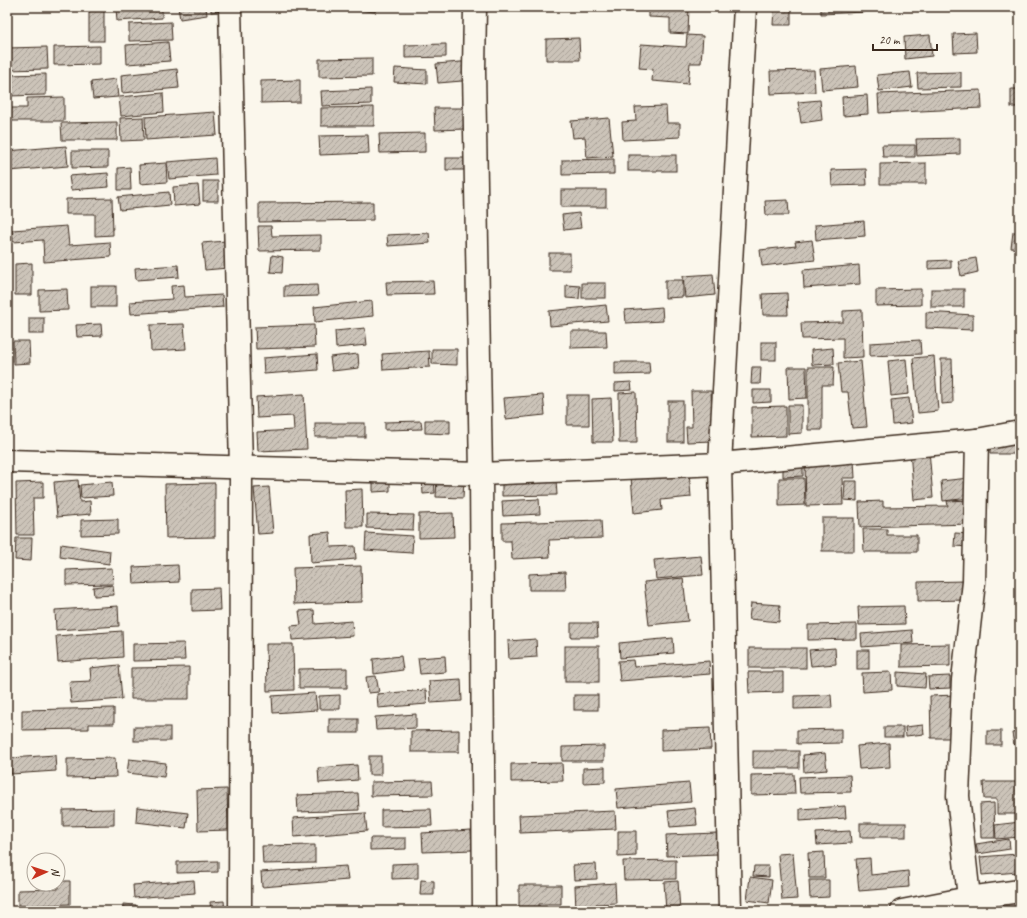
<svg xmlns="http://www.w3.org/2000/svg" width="1027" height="918" font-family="Caveat,sans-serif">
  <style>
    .building { fill: url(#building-hatch); stroke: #3b2a1e }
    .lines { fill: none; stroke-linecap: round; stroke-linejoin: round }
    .minor-casing { stroke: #3b2a1e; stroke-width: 25 }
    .minor { stroke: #fbf7ec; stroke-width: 22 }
  </style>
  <defs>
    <pattern id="building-hatch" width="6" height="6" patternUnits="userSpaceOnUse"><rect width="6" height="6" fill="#ccc4b9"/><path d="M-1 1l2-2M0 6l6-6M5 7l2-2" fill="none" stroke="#a79f96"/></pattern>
  </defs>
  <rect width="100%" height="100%" fill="#fbf7ec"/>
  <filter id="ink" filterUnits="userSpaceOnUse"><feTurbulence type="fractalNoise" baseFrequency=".025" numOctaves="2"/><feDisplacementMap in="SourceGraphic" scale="8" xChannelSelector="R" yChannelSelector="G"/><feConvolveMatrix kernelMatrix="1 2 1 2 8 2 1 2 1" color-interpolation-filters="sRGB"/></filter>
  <g filter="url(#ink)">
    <g class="building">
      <rect x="89" y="7" width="15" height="34"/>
      <polygon points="127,7 162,7 162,18 117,21 116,8"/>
      <polygon points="178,7 206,7 207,15 180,19"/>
      <polygon points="211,7 224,7 224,10 211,12"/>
      <rect x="319" y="7" width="17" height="1"/>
      <polygon points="337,7 376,7 375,12 337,8"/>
      <rect x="397" y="7" width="37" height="2"/>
      <polygon points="649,7 689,7 688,34 670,33 670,18 649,17"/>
      <polygon points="774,7 791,7 791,25 773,25"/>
      <polygon points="821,7 864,7 865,12 821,14"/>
      <polygon points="171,22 172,40 129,41 129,24"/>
      <polygon points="976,33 977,52 954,53 953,34"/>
      <polygon points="687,35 703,36 701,63 690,63 688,84 652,81 653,69 639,68 641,44 686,47"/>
      <polygon points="930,35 932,56 905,59 904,37"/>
      <polygon points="579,38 580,60 546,60 546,39"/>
      <polygon points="168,42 170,61 127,64 126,45"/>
      <polygon points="446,44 446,57 405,58 405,45"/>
      <polygon points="100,46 100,64 54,65 54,47"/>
      <polygon points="47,47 48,69 7,70 7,48"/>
      <polygon points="372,58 372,76 319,77 319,59"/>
      <polygon points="473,61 474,80 438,83 436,64"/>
      <polygon points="856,66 858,87 822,90 820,69"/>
      <polygon points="395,68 427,70 427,84 394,82"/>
      <polygon points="177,69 179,88 122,93 121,75"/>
      <polygon points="814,70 815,92 771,94 770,71"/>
      <polygon points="910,72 912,87 879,91 877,75"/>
      <polygon points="961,72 961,87 918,88 917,73"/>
      <polygon points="46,74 46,95 7,96 7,75"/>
      <polygon points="116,79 118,97 93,99 91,82"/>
      <polygon points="300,80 300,102 261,103 261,81"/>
      <polygon points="371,89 371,104 322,106 321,91"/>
      <rect x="1011" y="89" width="9" height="18"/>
      <polygon points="981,90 982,108 879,113 878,94"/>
      <polygon points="163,93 164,112 121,116 119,97"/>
      <polygon points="867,95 868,114 843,116 842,97"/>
      <polygon points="64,97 64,121 7,121 7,108 27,108 27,98"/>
      <polygon points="820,100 822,120 801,123 798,102"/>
      <polygon points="666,106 667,123 680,123 680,137 623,140 622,122 636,121 635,107"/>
      <polygon points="374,107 374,126 321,126 321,108"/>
      <polygon points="434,108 465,108 465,129 435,130"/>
      <polygon points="215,112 217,135 146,140 145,117"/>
      <polygon points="143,117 144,140 121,141 120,118"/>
      <polygon points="609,118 613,156 587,158 585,137 573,138 571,121"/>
      <polygon points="117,122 117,140 62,140 61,123"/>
      <polygon points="425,133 425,152 380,153 379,134"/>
      <polygon points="368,135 369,153 320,155 319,136"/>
      <polygon points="960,138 960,154 917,156 916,139"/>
      <polygon points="882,145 915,145 915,157 883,157"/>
      <polygon points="66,146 68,166 9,171 7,151"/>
      <polygon points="72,151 108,151 108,167 72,168"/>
      <rect x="628" y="155" width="48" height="16"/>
      <polygon points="215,158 216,175 169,179 167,162"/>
      <rect x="446" y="158" width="19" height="12"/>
      <polygon points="614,159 614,174 562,175 562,160"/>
      <polygon points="166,163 167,182 140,184 139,165"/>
      <polygon points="926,163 926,184 880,184 880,164"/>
      <polygon points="130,167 131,190 118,190 118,168"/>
      <polygon points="866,169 867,185 832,186 831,170"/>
      <polygon points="108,173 109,187 71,190 69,176"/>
      <rect x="203" y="181" width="15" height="20"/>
      <polygon points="198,185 200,204 174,206 173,187"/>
      <rect x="561" y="190" width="45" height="17"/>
      <polygon points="169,192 170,205 120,210 118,197"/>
      <polygon points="112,198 113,235 95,236 95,214 66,214 66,199"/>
      <polygon points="788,200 789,215 766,215 765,201"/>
      <polygon points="373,202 373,220 259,222 259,203"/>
      <polygon points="579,213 581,228 564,230 562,215"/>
      <polygon points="864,221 865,236 816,240 815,225"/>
      <polygon points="67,226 69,245 110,242 111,257 44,262 43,240 13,242 12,230"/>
      <polygon points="258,226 271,226 272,236 321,235 321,250 259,251"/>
      <polygon points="1013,232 1020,232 1020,249 1011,248"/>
      <polygon points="429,233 430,243 388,246 387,235"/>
      <polygon points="812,240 815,260 762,266 760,250 796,246 795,242"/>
      <polygon points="226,241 228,268 205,270 202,243"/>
      <rect x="549" y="253" width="21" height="17"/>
      <polygon points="272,255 283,257 282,273 270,272"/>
      <polygon points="976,258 978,272 961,276 958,261"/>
      <polygon points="951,260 951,268 928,269 928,261"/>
      <polygon points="32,263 32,295 15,295 15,264"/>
      <polygon points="178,265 179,277 136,280 135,268"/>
      <polygon points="859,265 860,284 804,288 803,270"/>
      <polygon points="713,274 715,295 685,298 683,276"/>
      <polygon points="665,280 683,280 683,297 665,298"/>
      <polygon points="433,281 434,294 387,295 386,282"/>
      <rect x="582" y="283" width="24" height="15"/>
      <polygon points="184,285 185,297 222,295 223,307 131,314 130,302 172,299 171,286"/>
      <polygon points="317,285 318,296 284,297 284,286"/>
      <polygon points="566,285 580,286 579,299 566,298"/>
      <rect x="91" y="286" width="25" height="21"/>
      <polygon points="67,289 68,310 39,311 39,290"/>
      <polygon points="921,289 921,305 876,306 876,290"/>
      <rect x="931" y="289" width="33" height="18"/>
      <polygon points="787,293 788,315 763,315 762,294"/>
      <polygon points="372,301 373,316 315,322 314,307"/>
      <polygon points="606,305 608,321 550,326 549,311"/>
      <polygon points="662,307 663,321 626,323 625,310"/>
      <polygon points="862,310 863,357 843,358 843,338 802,339 801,323 843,322 843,311"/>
      <polygon points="926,312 973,315 973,330 926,328"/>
      <rect x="29" y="318" width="15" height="16"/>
      <polygon points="101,324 102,336 77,337 76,325"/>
      <polygon points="184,324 186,349 151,351 150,325"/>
      <polygon points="314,325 315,347 256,349 255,327"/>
      <polygon points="365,328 367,345 336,348 335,331"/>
      <polygon points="571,331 606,331 607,347 571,348"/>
      <polygon points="920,340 921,354 870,356 870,343"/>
      <polygon points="13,341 29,341 30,363 14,364"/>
      <rect x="761" y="342" width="15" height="18"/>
      <polygon points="833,348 834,364 812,365 811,350"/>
      <polygon points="432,349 457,349 457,365 432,364"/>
      <polygon points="429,351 430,367 383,370 382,354"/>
      <polygon points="317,354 318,370 264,374 263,358"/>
      <polygon points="358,354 359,368 332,371 330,357"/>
      <polygon points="934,356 938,411 918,413 913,358"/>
      <polygon points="906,359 909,394 891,396 888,361"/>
      <polygon points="941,359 952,359 953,403 942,404"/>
      <polygon points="861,361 867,427 852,428 848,392 841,392 838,363"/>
      <polygon points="615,362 649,362 650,374 615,375"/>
      <polygon points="752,367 761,367 760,384 751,384"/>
      <polygon points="788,367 806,367 807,398 789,399"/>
      <polygon points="808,367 834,367 833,385 822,385 822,430 808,430"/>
      <polygon points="631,382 632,390 615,391 615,383"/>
      <polygon points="753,390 771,390 771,402 753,403"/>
      <polygon points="691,391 711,391 713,441 687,442 686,427 692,427"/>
      <polygon points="636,392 637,443 619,443 619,393"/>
      <polygon points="304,394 307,449 258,451 257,432 294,430 293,416 257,418 256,397"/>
      <polygon points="543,395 545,415 506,419 504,398"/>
      <rect x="567" y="395" width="22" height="30"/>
      <polygon points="611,398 613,442 593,442 592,399"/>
      <polygon points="909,398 912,423 893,425 891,400"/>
      <rect x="668" y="401" width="15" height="41"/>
      <polygon points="788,405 802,405 802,433 788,434"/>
      <polygon points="786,406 786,436 752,437 752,407"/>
      <polygon points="425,420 450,420 450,434 425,433"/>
      <polygon points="421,421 422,429 385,430 385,422"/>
      <rect x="315" y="423" width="50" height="14"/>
      <polygon points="990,440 1016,441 1016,454 990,454"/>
      <polygon points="929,450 933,498 914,500 910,451"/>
      <polygon points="854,460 855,478 842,478 843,505 806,506 805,462"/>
      <polygon points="803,463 803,476 783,477 783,464"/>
      <polygon points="689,472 691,497 661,500 662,510 634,513 631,477"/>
      <polygon points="373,477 390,477 390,491 373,492"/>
      <polygon points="434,477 435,493 423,494 422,478"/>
      <polygon points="437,478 464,479 463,498 436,497"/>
      <polygon points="779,478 804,478 805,505 779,506"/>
      <polygon points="969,478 970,498 943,501 941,481"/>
      <polygon points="78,480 80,502 90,501 91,514 57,517 54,482"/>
      <polygon points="556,480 557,495 502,496 502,481"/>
      <polygon points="845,481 857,481 857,501 844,500"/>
      <polygon points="43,482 43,498 33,498 34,535 17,535 16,483"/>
      <polygon points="112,482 113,496 81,498 80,485"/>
      <polygon points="215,483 215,537 166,538 165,484"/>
      <polygon points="269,487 273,533 258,534 254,488"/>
      <polygon points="362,489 363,527 346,527 345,490"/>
      <polygon points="539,499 540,514 503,516 502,501"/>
      <polygon points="971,500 971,524 860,527 859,502 883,501 883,507 948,506 947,501"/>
      <polygon points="453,513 454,537 419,538 419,514"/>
      <polygon points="367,514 414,515 413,530 367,528"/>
      <rect x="822" y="518" width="32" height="33"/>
      <polygon points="118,519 118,534 81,535 81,520"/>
      <polygon points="601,520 602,538 549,540 550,557 512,559 511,541 502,541 502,523"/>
      <polygon points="863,529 887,529 887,535 917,535 917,552 864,552"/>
      <polygon points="330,532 331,547 355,546 356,559 311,563 310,534"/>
      <polygon points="366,533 413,536 412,553 365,550"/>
      <polygon points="955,533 970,534 969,547 954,546"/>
      <polygon points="16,538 32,538 31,561 15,560"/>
      <polygon points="61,544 110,551 109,564 60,557"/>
      <polygon points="701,556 703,575 656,579 654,560"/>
      <polygon points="178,565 179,582 134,584 133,567"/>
      <polygon points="361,566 362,602 294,604 293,568"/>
      <polygon points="112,568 113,584 66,585 66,570"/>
      <polygon points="565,572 566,590 529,590 529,574"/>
      <polygon points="683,578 688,621 649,625 644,582"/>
      <polygon points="965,581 966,600 918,601 918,582"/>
      <polygon points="113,585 114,595 94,596 93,587"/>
      <polygon points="219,588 220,610 192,611 192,589"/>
      <polygon points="751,603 780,605 779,622 749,619"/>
      <polygon points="118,606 119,626 56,630 55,610"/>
      <polygon points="904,606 905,624 859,625 858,607"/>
      <polygon points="314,610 315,624 352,621 353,636 292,640 291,626 301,625 299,611"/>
      <polygon points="571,623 597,623 598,637 571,637"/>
      <polygon points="857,624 857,639 808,640 808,625"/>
      <polygon points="912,630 913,643 862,647 861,634"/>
      <polygon points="122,631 123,657 58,662 56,636"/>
      <polygon points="673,638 674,653 620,658 619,643"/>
      <polygon points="536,639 537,657 509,659 508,641"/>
      <polygon points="184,643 185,660 133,661 133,644"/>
      <polygon points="266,644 293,644 294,690 267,691"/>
      <polygon points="950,644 950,666 901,667 901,645"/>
      <rect x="565" y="646" width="34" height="36"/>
      <rect x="749" y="648" width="57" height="20"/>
      <polygon points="835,648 836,664 811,666 809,650"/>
      <rect x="857" y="650" width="12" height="19"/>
      <polygon points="401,656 403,670 374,674 373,659"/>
      <polygon points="445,656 446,672 420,674 418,658"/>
      <polygon points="633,660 634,667 709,661 710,674 620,681 618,661"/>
      <polygon points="119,665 122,699 71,703 69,682 91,681 90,668"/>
      <polygon points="189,667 189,699 131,699 131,668"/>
      <polygon points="347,668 347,688 299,688 299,669"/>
      <polygon points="748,672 783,672 783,692 749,693"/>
      <polygon points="891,672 892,690 863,692 862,673"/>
      <polygon points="897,672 926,674 925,688 897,686"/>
      <polygon points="376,676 379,692 368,693 366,677"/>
      <polygon points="950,676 950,688 929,689 928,677"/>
      <polygon points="461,679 462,701 431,703 429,681"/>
      <polygon points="426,690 427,704 378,708 377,694"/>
      <polygon points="315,693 317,710 273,713 272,696"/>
      <polygon points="340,695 340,709 319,709 319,696"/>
      <rect x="574" y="695" width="24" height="15"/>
      <polygon points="831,695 832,708 794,709 794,696"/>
      <polygon points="956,695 957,738 931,738 930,696"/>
      <polygon points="114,708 114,724 89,724 89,729 22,730 22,710"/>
      <polygon points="416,714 416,728 376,730 375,717"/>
      <rect x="329" y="719" width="29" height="14"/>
      <polygon points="923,725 924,734 906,736 905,727"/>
      <rect x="134" y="727" width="36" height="14"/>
      <rect x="884" y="727" width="19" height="10"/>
      <polygon points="710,728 711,749 661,751 661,730"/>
      <polygon points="841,729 841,743 797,744 797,730"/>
      <polygon points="459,730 459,752 411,752 411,731"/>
      <rect x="987" y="731" width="14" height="14"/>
      <polygon points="1020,731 1020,744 1014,745 1012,733"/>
      <polygon points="889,743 890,767 859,769 857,746"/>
      <polygon points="604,746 604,761 562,761 562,747"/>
      <rect x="753" y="751" width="46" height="17"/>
      <polygon points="825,753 827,770 804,772 803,755"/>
      <polygon points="55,755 56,771 11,774 10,758"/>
      <rect x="369" y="756" width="12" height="19"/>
      <polygon points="115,758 116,777 67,778 67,759"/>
      <polygon points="129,759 166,763 164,777 127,773"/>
      <polygon points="562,763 563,781 511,782 511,764"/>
      <polygon points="357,765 358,780 319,783 318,768"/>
      <polygon points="605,767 605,782 583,783 583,768"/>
      <polygon points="794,774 795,794 751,795 751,775"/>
      <polygon points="850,775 851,792 800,793 799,777"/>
      <polygon points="432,781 433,795 371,796 371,782"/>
      <polygon points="983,782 1020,782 1020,814 997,814 997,799 984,799"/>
      <polygon points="689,783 691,802 618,808 616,789"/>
      <polygon points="227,789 228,830 198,831 197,790"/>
      <polygon points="358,793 359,810 298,812 297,795"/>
      <polygon points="994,803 995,838 981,838 980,804"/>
      <polygon points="845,806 846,818 800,821 800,809"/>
      <polygon points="137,807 188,813 186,828 136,822"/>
      <polygon points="695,808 697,825 670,827 668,811"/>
      <polygon points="114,809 114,825 63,826 63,810"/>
      <polygon points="431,809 432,826 381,827 381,810"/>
      <polygon points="615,811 616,829 520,833 519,815"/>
      <polygon points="365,813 367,831 294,837 293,818"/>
      <polygon points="1020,822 1020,837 996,839 995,825"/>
      <rect x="860" y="823" width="46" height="14"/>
      <polygon points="471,830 472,850 423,852 422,833"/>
      <polygon points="618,831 636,831 636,856 618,857"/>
      <polygon points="850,831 851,843 817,845 816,833"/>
      <polygon points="717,833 718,854 667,856 666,835"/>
      <polygon points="370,838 406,838 406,849 370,850"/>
      <polygon points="1009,839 1010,849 978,854 976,844"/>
      <polygon points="315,845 315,863 263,864 262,846"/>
      <polygon points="824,852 825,878 809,878 808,853"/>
      <polygon points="793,853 797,899 782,900 778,854"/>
      <polygon points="1017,854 1018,872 982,875 980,857"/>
      <polygon points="870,858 871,875 908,871 909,887 859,891 856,859"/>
      <polygon points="676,860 676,879 624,880 623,861"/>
      <polygon points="218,861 218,872 177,873 177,862"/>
      <polygon points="418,863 418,878 392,879 392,864"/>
      <polygon points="596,864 597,879 574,880 573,865"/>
      <polygon points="346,866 348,880 262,887 261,872"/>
      <polygon points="754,866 769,866 769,877 753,876"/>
      <polygon points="750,877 772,880 769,903 747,900"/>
      <polygon points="194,880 195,893 134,898 133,885"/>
      <polygon points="421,880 434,881 434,895 420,895"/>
      <polygon points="809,880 829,880 829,897 810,898"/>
      <polygon points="58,881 70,881 70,904 18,906 18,890 58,889"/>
      <polygon points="678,881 680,911 666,911 664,882"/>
      <polygon points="615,883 616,903 596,904 596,911 576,911 575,886"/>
      <polygon points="519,885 561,885 561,904 539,904 539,911 519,911"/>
      <polygon points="1020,892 1020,911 1002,911 1001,894"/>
      <polygon points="224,901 225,911 211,911 210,902"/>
      <polygon points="123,904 136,905 136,911 123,911"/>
      <polygon points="33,908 33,911 17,911 17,909"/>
      <rect x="146" y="909" width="25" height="2"/>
    </g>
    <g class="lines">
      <defs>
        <g id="minor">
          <polyline points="230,7 241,468 240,911"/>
          <polyline points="475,7 474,71 481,474 484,911"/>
          <polyline points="7,461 481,474 720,464 977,440 1020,432"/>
          <polyline points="730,911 720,464 745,7"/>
          <polyline points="902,911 969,898 1020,891"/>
          <polyline points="969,911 969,898 958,796 963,680 974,582 977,440"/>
        </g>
      </defs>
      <use href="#minor" class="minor-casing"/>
      <use href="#minor" class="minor"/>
    </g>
  </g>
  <rect width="1027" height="918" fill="none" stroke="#fbf7ec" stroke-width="24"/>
  <rect x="12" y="12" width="1003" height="894" fill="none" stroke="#3b2a1e" stroke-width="1.5" filter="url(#ink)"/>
  <g transform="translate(46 872) rotate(87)"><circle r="19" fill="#fbf7ec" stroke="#aea59a"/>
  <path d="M0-3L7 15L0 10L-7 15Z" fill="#c8321e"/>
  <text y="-6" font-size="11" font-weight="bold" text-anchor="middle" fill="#3b2a1e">N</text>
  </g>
  <path d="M873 44v6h64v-6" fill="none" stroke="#3b2a1e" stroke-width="2"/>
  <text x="879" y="44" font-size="12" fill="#3b2a1e" stroke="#fbf7ec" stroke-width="3" paint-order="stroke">20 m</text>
</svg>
